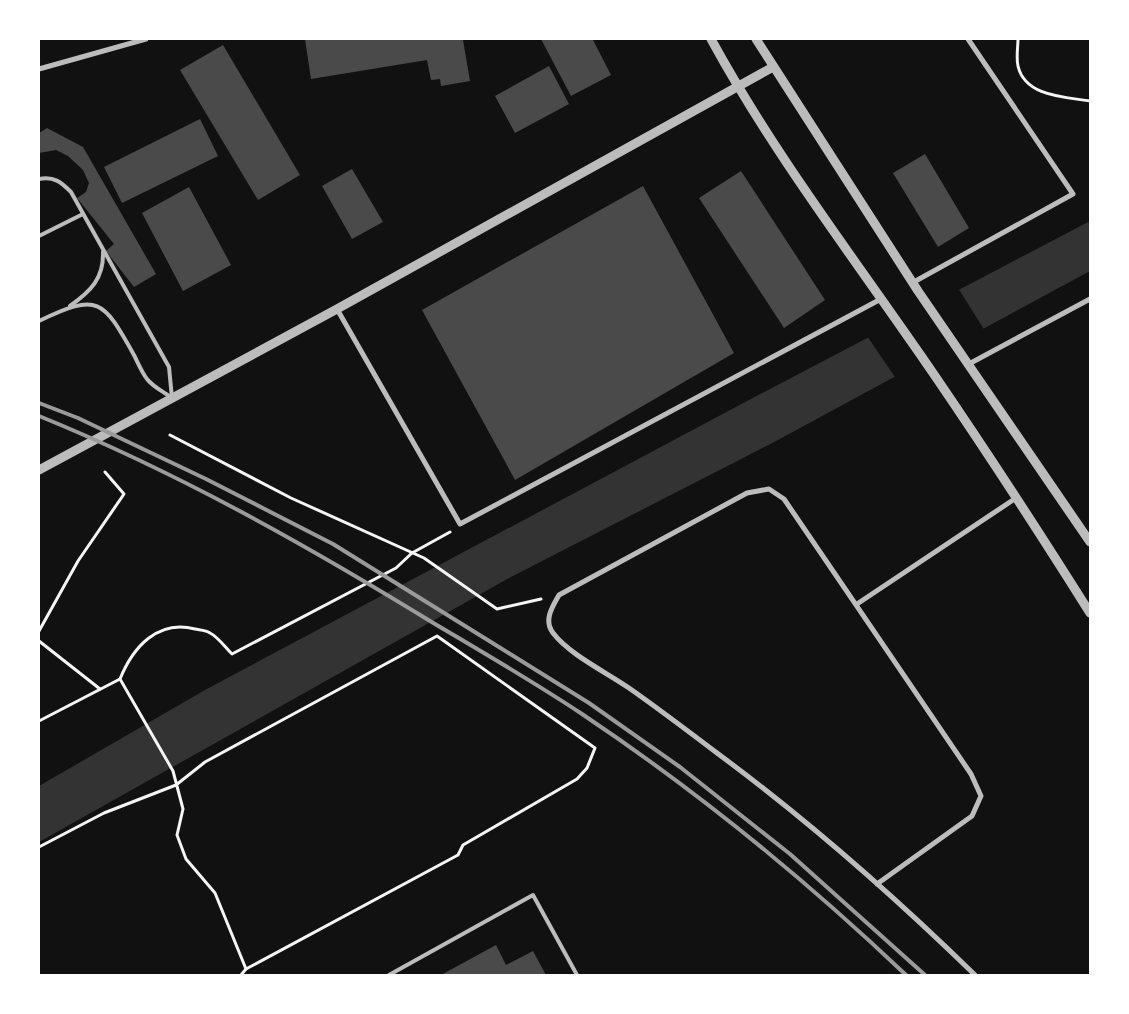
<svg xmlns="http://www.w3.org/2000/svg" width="1129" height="1014" font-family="Mulish,sans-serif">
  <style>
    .water { fill: #333 }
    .pier { fill: #111 }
    .building { fill: #4a4a4a }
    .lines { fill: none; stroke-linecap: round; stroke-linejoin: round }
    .path { stroke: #f5f5f5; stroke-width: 3 }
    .service { stroke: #bcbcbc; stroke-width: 4 }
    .minor { stroke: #bcbcbc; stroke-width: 5 }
    .tertiary { stroke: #bcbcbc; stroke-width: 9 }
    .rail { stroke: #9a9a9a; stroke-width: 4 }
  </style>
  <rect width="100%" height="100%" fill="#111"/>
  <polygon class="water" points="1090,221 1090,271 776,441 511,577 39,842 39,786 205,690 747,401"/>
  <polygon class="pier" points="958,288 985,331 897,380 867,336"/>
  <g class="building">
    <polygon points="305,39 460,39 463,40 470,81 441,86 440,79 431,80 427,60 311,79"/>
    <polygon points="541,39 596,39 593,40 611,75 571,96"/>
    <polygon points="223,45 300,175 258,200 180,70"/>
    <polygon points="549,66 569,104 515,133 495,96"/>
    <polygon points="200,119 218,156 122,203 104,167"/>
    <polygon points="47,128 83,147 156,274 134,287 106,251 114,244 77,198 86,192 89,183 83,170 68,156 56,150 39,153 39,133"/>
    <polygon points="925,154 969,228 938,247 893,173"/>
    <polygon points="352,169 383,222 352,239 322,186"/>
    <polygon points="741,171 825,300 784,328 699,198"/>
    <polygon points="643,186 734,353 515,480 422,310"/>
    <polygon points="189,187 231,265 183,291 142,213"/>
    <polygon points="496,945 506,965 533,951 546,975 441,975"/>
  </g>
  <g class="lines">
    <g class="path">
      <path d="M1018,39C1018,47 1016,58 1018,66C1025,97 1066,97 1090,101"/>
      <polyline points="170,435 291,498 424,558 497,609 541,599"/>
      <polyline points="39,631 78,561 124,494 105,472"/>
      <polyline points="39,641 100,689"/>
      <path d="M120,679C133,647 158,619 195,629C199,630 206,630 210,633C218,637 225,647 232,654L396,568L412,553L450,532"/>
      <polyline points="39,721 120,679 173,771 183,809 177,835 186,859 215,893 246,969 458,855 463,845 577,779 587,768 595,748 437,636 205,762 176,785 104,813 39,847"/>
      <polyline points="241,975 246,969"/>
    </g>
    <g class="service">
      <path d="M39,179C54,176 61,182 71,192L169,367L172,398"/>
      <polyline points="39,236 83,214"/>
      <path d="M70,306C91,291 104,278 103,252"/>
      <path d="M39,321C99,292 103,300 134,355C138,363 142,373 147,379C153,387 164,392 172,398"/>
      <polyline points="389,975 533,895 577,975"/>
    </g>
    <g class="minor">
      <polyline points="39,69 146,39"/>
      <polyline points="912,283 1073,194 968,39"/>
      <polyline points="337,309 460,524 881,299"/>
      <polyline points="967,365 1090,299"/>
      <polyline points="857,604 1016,498"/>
      <path d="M877,884L972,816L981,796L971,774L784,499L769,489L747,493L559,595C553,606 543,620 553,633C570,655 606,672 629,688C659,709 688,731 717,753C809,821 894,896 975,975"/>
    </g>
    <g class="tertiary">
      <path d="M711,39C775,156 857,262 933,373C987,452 1039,532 1090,613"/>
      <polyline points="756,39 918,291 1090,542"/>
      <polyline points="39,470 337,309 773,67"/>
    </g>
    <g class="rail">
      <polyline points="39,403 78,418 206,479 333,544 589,703 680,767 790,854 925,975"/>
      <path d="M39,416C177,472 308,546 435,624C484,653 534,682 582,714C697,791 806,880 906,975"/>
    </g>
  </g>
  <rect width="1129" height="1014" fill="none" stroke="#ffffff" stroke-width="80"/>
</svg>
